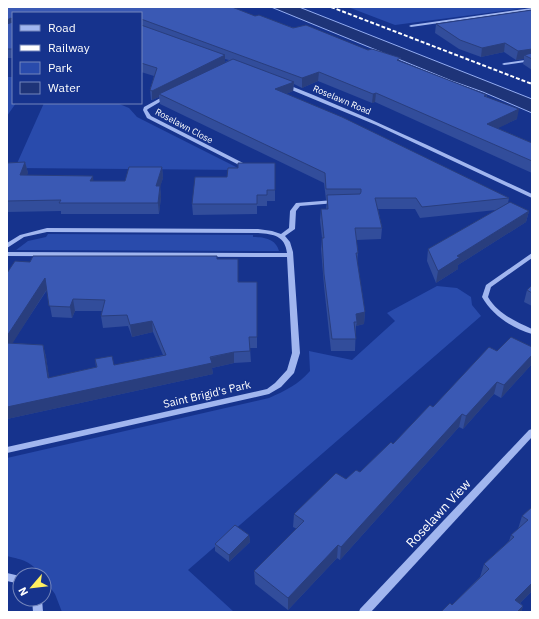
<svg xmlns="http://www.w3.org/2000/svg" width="539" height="619" font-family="'IBM Plex Sans',sans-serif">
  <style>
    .green { fill: #294bac }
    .water { fill: #1e3478; stroke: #94adf2 }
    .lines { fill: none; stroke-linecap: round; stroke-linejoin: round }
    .minor { fill: #a1b6ef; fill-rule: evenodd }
    .rail { stroke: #fff; stroke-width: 2; stroke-dasharray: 4 2; stroke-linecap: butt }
    .wall { fill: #324d9b; fill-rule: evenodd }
    .shaded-wall { fill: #293e7e }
    .building { fill: #3a59b4; stroke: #293e7e }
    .labels { text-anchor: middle; stroke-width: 3; stroke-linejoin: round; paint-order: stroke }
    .far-street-label { font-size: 9px; fill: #fff; stroke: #16338d }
    .street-label { font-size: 11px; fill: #fff; stroke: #16338d }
    .near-street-label { font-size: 13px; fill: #fff; stroke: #16338d }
  </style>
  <rect width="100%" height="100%" fill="#16338d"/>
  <g class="green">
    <polygon points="348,7 532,7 395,25"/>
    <polygon points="7,77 13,77 13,103 16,103 7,116"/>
    <polygon points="44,103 117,103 129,108 137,117 242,170 15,168"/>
    <path d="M48,234L253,235V237C264,237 276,239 279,251L16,250L28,241L46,237Z"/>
    <path d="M437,286L457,288L471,297L472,305L481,316L188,570L234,612H62L55,594L44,579V575H41C31,561 23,560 7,556V458L269,398C285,391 299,384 310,371L309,351L352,360L395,321L387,313Z"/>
  </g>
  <polygon class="water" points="271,7 299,7 532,99 532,113 483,92 452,81"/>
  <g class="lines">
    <g class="minor">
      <polygon points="532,8 532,10 411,27 409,26 411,25"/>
      <polygon points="532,59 532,61 504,65 502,64 504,63"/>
      <path d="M282,84H286C370,117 450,156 532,194V198L376,125L282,86Z"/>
      <polygon points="166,95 170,96 148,109 147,110 151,116 247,165 247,167 243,167 147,118 143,110 144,107"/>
      <path d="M334,200L336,201V203L300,206L296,211L295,229L285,236L290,242L293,252L300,353L294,373L281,387L269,394L7,453V447L267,389L275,383L287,370L292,353L287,257L7,256V252L287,253C285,236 274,234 258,233L47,232L24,237L7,248V243L20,235L47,228L258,229L272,231L281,234L289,228L290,211L296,203Z"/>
      <path d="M532,253V258L491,287L488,297C498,314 515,321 532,329V334C512,328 492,315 482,297L486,285Z"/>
      <polygon points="532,429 532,437 371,612 359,612 360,609 529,430"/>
      <polygon points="7,573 20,576 20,584 7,581"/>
      <polygon points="32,599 42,599 43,612 33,612"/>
    </g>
    <polyline class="rail" points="331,7 532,84"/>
  </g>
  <g class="wall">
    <path d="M7,7L248,14L368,50L487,95V97L517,119L497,128L532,143V173L375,102L372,103L318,81L302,88L294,84L293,91L286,94L509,198L508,203L529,211L526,222L458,265V269L436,283L427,261L428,249L496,210L420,218L415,209H378L382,228L381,239L356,240L358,253L357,263L365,312L364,324L356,326L355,351H331L324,286L321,249L322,238L320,220L321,209H326L327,200H326L324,183L160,104L159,97L152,100H151L150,90L154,76L141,72V13H13V58H7ZM225,59L229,60L225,62Z"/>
    <polygon points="532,10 532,70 523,64 524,59 516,60 504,52 481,57 459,49 435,33 436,24"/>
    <polygon points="25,162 28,173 26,175 93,176 93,181 125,181 162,167 163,178 160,186 161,197 159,214 61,214 61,211 7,212 7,163"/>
    <polygon points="275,163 275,201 267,201 267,206 257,206 257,214 193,215 192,204 227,177 238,168"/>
    <path d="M217,259L239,282H257V348H250L251,362L234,363L212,368L213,374L7,419V273L30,262ZM47,290L52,317L72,318L75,311H102L101,316L103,328L128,326L132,337L153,332L163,355L114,365L95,359L96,367L49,378L46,357L43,345L12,343Z"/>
    <polygon points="532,285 532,306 524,302 527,290"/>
    <polygon points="532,347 532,364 501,398 494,394 463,429 459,427 340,560 337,558 288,610 255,584 254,571 297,529 293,527 294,514 346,479 360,472 393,444 497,351"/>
    <polygon points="532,507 532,591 520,603 523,606 521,612 441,612 452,605 480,577 484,564 509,541 511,535 518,529 522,516"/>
    <polygon points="249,535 250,542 229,562 215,551 215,544"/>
  </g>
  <g class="shaded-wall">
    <polygon points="11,18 13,27 7,29 7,20"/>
    <polygon points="505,43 504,52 481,57 482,48"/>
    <polygon points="532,49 532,58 524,55 524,59 516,60 518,51"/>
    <polygon points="225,55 225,64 159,94 159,97 152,100 152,91"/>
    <polygon points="319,72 318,81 302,88 302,78"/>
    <polygon points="294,82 293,91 275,99 275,89"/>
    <polygon points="376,93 375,102 372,103 373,94"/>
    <polygon points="519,109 517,119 486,134 487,124"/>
    <polygon points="25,162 28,173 23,186 20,175"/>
    <polygon points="162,167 163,178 157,197 156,186"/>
    <polygon points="93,176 94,186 90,181"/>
    <polygon points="160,186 161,197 159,214 158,203"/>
    <polygon points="529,211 526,222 458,265 458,269 436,283 438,271 457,256"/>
    <polygon points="45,278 47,289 7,352 7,336"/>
    <polygon points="73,299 75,311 72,318 70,307"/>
    <polygon points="365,312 364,324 356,326 357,322 356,314"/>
    <polygon points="152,321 153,332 132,337 130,325"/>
    <polygon points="43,345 46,357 51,390 48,378"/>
    <polygon points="234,352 234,363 212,368 213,374 7,419 7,407"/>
    <polygon points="532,355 532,364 501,398 504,385"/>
    <polygon points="497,382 494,394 463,429 466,416"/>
    <polygon points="462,414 459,427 340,560 341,547"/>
    <polygon points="249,535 250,542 229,562 229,555"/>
    <polygon points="338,545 337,558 288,610 288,598"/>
    <polygon points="532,583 532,591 511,612 515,600"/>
    <polygon points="523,606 521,612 517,612"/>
  </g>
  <g class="building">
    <polygon points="7,7 232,7 255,16 259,15 293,28 306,25 368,50 372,49 401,58 397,60 487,95 484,96 519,109 487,124 532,143 532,161 376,93 373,94 319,72 302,78 141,19 141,13 13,13 13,49 7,49 7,24 13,22 13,20 11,18 7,20"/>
    <polygon points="532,10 532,49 518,51 505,43 482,48 460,40 436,24"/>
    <polygon points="141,25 225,55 152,91 150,90 157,68 141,63"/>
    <polygon points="532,53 532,59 524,55"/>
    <polygon points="233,59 294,82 275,89 342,117 509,198 422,207 416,198 375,198 382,228 355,228 358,253 356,253 365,312 356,314 357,322 354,322 356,339 332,339 324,274 322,238 324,238 321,209 328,209 327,195 360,194 361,192 361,189 326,189 325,173 159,94"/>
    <polygon points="25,162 20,175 93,176 90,181 125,181 129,167 162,167 156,186 160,186 158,203 59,203 61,200 7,201 7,163"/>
    <polygon points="238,163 275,163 275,190 267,190 267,195 257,195 257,204 192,204 195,177 227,177 228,168 238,168"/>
    <polygon points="510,202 529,211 457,256 460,257 438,271 428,249"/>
    <polygon points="33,256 217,256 217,259 238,259 238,282 257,282 257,337 249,337 250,351 234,352 210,357 212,363 7,407 7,343 43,345 48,378 97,367 95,359 112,356 114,365 166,355 152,321 130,325 127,315 101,316 105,300 73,299 70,307 49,306 45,278 7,336 7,273 15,261 30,262"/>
    <polygon points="532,285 532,293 527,290"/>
    <polygon points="511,337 532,347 532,355 504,385 497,382 466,416 462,414 341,547 338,545 288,598 254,571 304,521 294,514 336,473 346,479 356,470 360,472 391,442 393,444 430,405 433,407 489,347 497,351"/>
    <polygon points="532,507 532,583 515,600 523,606 517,612 441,612 450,603 452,605 489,569 484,564 514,537 511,535 528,520 522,516"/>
    <polygon points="235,525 249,535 229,555 215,544"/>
  </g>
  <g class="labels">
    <g class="far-street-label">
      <text transform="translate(342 100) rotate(23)" y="3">Roselawn Road</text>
      <text transform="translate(184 126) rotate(28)" y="3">Roselawn Close</text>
    </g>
    <g class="street-label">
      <text transform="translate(207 394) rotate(-13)" y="4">Saint Brigid's Park</text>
    </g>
    <g class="near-street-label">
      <text transform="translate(438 513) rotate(-47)" y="5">Roselawn View</text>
    </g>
  </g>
  <rect width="539" height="619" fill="none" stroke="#ffffff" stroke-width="16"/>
  <rect x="12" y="12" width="130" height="92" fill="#16338d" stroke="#7385bb"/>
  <rect x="20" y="25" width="20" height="6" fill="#a1b6ef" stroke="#7385bb"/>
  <text x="48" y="32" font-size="12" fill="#ffffff">Road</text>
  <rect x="20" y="45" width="20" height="6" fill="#ffffff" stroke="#7385bb"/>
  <text x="48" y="52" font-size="12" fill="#ffffff">Railway</text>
  <rect x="20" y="62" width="20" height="12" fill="#294bac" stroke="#7385bb"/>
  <text x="48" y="72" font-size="12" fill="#ffffff">Park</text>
  <rect x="20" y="82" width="20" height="12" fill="#1e3478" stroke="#7385bb"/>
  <text x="48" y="92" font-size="12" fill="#ffffff">Water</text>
  <g transform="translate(32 587) rotate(242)"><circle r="19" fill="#16338d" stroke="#7385bb"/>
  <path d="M0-3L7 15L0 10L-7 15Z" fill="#ffef60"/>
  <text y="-6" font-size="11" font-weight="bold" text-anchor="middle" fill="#ffffff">N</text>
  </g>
</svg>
